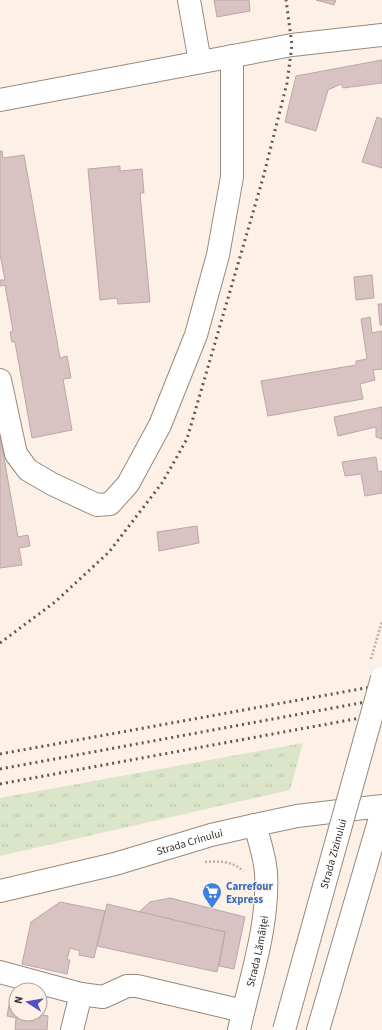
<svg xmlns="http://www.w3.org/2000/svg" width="382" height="1030" font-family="'Source Sans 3',sans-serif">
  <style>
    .grass { fill: url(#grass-tufts) }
    .building { fill: #d8c3c2; stroke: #bba7a6 }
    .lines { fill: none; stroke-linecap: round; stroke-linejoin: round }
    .minor-casing { stroke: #96897d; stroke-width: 24 }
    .path { stroke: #b8afa6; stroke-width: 2.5; stroke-dasharray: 2 2; stroke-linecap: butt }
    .minor { stroke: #fff; stroke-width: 22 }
    .rail { stroke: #605953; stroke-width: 3; stroke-dasharray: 2 4; stroke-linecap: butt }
    .major-bridge-casing { stroke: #96897d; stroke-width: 24; stroke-linecap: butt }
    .path-bridge { stroke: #b8afa6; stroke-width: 2.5; stroke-dasharray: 2 2; stroke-linecap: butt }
    .major-bridge { stroke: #fff; stroke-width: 22 }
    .labels { text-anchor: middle; stroke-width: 3; stroke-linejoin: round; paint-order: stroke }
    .street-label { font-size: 11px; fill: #35302b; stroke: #fdf1e7 }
    .shop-label { font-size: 11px; font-weight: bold; fill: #366cbe; stroke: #fdf1e7; text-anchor: start }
  </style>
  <defs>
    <pattern id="grass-tufts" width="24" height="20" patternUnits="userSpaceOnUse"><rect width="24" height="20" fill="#dbe5c9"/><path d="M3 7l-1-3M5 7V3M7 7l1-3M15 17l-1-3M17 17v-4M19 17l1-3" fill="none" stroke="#bdc5ad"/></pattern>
  </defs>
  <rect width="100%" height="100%" fill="#fdf1e7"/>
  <polygon class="grass" points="303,743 290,790 0,856 0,798"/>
  <g class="building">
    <polygon points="214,0 249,0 250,11 217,17"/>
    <polygon points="316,0 336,0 334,5"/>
    <polygon points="382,60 382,83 343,88 341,84 328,90 316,131 285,122 296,76"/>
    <polygon points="377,117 382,119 382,168 362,162"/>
    <polygon points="0,151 2,151 3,158 24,155 60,358 67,356 71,378 63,379 72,430 32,438 15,342 12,342 10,332 13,331 5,285 0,286 0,280 5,280 0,254"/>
    <polygon points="120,166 120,171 142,169 144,193 140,193 150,302 118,304 117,298 100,300 88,169"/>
    <polygon points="372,275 374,298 356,300 354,277"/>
    <polygon points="378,304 382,304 382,325 380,325"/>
    <polygon points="370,317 372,333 382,331 382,369 373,370 375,380 360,384 363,399 268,416 261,381 356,365 356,361 367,359 361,319"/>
    <polygon points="382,407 382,439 376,437 376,427 338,436 334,417"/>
    <polygon points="0,435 18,537 28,535 30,546 19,548 22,565 0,568"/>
    <polygon points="376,457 378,472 382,471 382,493 365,496 361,474 345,476 342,462"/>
    <polygon points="197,526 199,543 159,551 157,532"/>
    <polygon points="170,898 245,917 234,969 219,966 225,932 139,912 150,902"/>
    <polygon points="60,902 105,911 94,958 79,955 80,951 70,948 67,960 70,960 67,974 22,964 31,922"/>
    <polygon points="107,904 225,932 217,972 97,946"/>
    <polygon points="10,1000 16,1001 16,1014 37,1014 48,1016 47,1030 15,1030 16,1018 7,1016"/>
  </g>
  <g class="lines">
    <defs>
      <g id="minor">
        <polyline points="189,0 200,62"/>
        <polyline points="0,100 292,45 382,35"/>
        <polyline points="0,380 16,454 28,470 52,484 97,505 110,504 128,484 160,425 196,335 218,255 232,177 232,56"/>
        <path id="s1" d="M0,891L115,864L211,835L255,825L297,816L382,806"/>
        <polyline points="0,972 81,994 72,1030"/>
        <polyline points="81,994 103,997 127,986 137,986 243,1011"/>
        <path id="s2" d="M239,1030C250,979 269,926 266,873C265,857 259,840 255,825"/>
        <polyline points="318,1030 382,811"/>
      </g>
    </defs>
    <use href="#minor" class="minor-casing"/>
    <path class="path" d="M205,862C219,861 233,861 243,871"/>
    <use href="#minor" class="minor"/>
    <g class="rail">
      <polyline points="0,643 55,602 109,552 162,483 187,439 263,178 287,83 292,45 286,0"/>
      <polyline points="0,754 382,685"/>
      <polyline points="0,769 382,699"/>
      <polyline points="0,784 382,714"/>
    </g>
    <defs>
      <g id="major-bridge">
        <path id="s3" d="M284,1030L382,678"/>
      </g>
    </defs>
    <use href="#major-bridge" class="major-bridge-casing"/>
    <polyline class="path-bridge" points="371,659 382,621"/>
    <use href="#major-bridge" class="major-bridge"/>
  </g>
  <defs>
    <symbol id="supermarket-pin" viewBox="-11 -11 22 30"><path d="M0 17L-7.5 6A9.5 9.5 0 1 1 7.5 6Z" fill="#3f7fe0" stroke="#fdf1e7"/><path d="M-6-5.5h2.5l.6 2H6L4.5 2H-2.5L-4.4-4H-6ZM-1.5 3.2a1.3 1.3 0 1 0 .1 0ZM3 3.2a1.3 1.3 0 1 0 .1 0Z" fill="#fff"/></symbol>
  </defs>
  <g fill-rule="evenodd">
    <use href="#supermarket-pin" x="201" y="881" width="22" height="30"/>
  </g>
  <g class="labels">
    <g class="street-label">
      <text dy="4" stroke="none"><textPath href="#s1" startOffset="196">Strada Crinului</textPath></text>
      <text dy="4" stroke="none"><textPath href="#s3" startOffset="183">Strada Zizinului</textPath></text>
      <text dy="4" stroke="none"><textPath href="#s2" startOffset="81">Strada Lămâiței</textPath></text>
    </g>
    <g class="shop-label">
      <text x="226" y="890">Carrefour<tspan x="226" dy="13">Express</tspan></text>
    </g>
  </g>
  <g transform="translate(28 1002) rotate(282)"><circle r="19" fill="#fdf1e7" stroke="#ada49c"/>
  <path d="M0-3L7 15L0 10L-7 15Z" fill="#4f4fc6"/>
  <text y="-6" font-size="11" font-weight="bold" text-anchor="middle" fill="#35302b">N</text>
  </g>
</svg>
